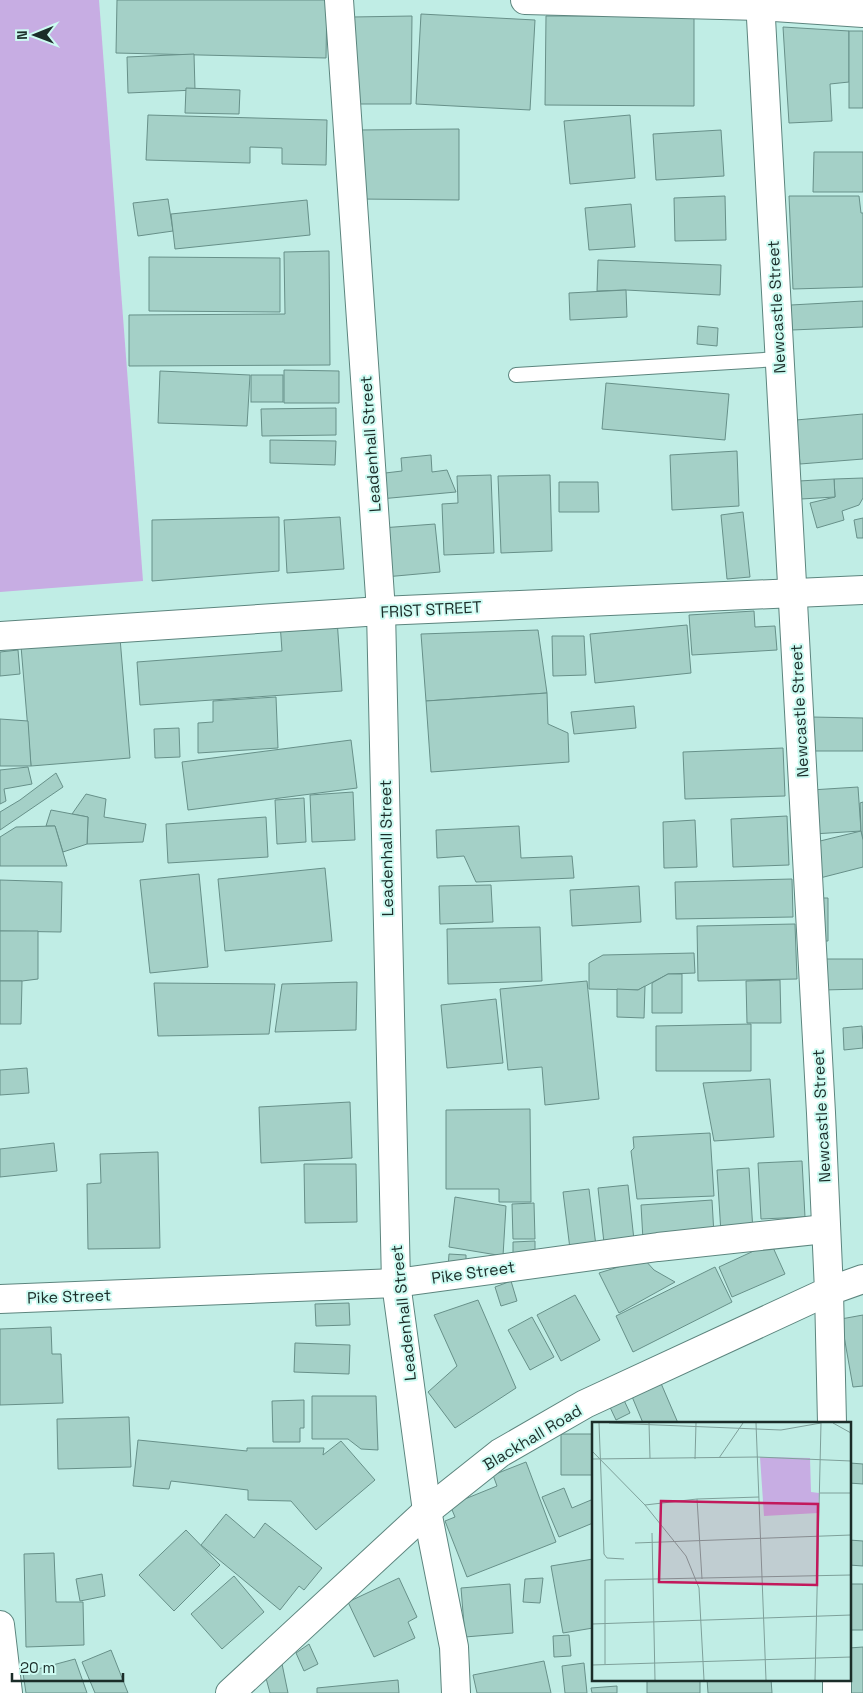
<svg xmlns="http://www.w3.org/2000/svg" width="863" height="1693" font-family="'Space Grotesk',sans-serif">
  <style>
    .green { fill: #c7ade3 }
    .building { fill: #a4d0c7; stroke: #679089 }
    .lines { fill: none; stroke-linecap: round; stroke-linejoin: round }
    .service-casing { stroke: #5c857e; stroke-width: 16 }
    .minor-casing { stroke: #5c857e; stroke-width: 30 }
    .tertiary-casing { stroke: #5c857e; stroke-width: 30 }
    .service { stroke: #fff; stroke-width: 14 }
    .minor { stroke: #fff; stroke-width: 28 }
    .tertiary { stroke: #fff; stroke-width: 28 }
    .labels { text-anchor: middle; stroke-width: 4; stroke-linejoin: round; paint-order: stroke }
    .street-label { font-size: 16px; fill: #1b2d29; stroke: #cdfbf2 }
    .inset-road { fill: none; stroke: #7ea09a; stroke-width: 1 }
    .view { fill: #c2185b; fill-opacity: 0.15; stroke: #c2185b; stroke-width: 2.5 }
    .inset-edge { fill: none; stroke: #1b2d29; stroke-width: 2.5 }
  </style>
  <rect width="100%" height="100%" fill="#c0ede5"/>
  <polygon class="green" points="0,0 99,0 143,581 0,592"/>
  <g class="building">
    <polygon points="117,0 327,0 326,58 116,53"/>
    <polygon points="421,14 535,20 530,110 416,104"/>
    <polygon points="412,16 411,104 352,104 352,17"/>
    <polygon points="546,16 694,16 694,106 545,105"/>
    <polygon points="783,27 849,31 849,82 830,84 832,121 789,123"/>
    <rect x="849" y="31" width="14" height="77"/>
    <polygon points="194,54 195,90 128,93 127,57"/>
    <polygon points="186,88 240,90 239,114 185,113"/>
    <polygon points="148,115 327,120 326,165 282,164 282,148 250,147 250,163 146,160"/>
    <polygon points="630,115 635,178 570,184 564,121"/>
    <polygon points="459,129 459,200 359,199 359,130"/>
    <polygon points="721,130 724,176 656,180 653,134"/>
    <polygon points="814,152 863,152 863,192 813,192"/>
    <polygon points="725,196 726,240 675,241 674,198"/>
    <polygon points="789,196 859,196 861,213 863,213 863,287 793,289"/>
    <polygon points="168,199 173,231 138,236 133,203"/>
    <polygon points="307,200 310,235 175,249 171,214"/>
    <polygon points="631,204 635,247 589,250 585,208"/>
    <polygon points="329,251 330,365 129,366 129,315 285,314 284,252"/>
    <polygon points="149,257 280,258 280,312 149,311"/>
    <polygon points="598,260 721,265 720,295 626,290 597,291"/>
    <polygon points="626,290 627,317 570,320 569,293"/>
    <polygon points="863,301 863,327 792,330 791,305"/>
    <polygon points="698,326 718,328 717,346 697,344"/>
    <polygon points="284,370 339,371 339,403 284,403"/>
    <polygon points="160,371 250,375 247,426 158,423"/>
    <rect x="251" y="375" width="32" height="27"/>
    <polygon points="606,383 729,394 725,440 602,429"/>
    <polygon points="336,408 336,435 262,436 261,409"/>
    <polygon points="863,414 863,459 800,464 796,420"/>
    <polygon points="270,440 336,441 335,465 270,463"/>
    <polygon points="737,451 739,506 672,510 670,455"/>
    <polygon points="431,455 432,472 447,470 456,492 380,499 377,474 402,471 401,458"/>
    <polygon points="491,475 494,553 444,555 442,504 458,503 457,476"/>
    <polygon points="550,475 552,551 501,553 498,476"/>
    <polygon points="863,478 863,498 859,505 842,511 844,520 817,528 810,503 835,497 834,479"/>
    <polygon points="834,479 835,497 801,499 799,481"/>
    <polygon points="559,482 598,482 599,512 559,512"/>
    <polygon points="743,512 750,577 727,579 721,515"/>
    <polygon points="279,517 279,571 152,581 152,520"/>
    <polygon points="340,517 344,569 287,573 284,520"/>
    <polygon points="863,518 863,538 857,538 854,520"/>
    <polygon points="435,524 440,572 385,577 381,528"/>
    <polygon points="754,611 755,627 775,626 777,650 692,655 689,615"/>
    <polygon points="337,619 342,691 140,705 137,662 282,651 280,623"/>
    <polygon points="687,625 691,673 595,683 590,634"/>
    <polygon points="538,630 547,693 426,701 421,634"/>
    <polygon points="552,636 584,636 586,675 553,676"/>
    <polygon points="120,638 130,758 31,766 21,646"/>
    <polygon points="18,650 20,674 0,676 0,652"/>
    <polygon points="547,693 548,724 568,733 569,762 431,772 426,701"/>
    <polygon points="276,697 278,748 198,753 198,723 213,722 213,701"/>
    <polygon points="634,706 636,728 574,734 571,712"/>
    <polygon points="811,717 863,718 863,751 811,751"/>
    <polygon points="0,719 28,721 31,766 0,766"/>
    <polygon points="179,728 180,757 155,758 154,729"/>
    <polygon points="351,740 357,788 188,810 182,762"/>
    <polygon points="783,748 785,796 685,799 683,752"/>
    <polygon points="28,767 32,784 4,789 6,801 0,804 0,770"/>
    <polygon points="56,773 63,787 0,830 0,812 20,800"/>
    <polygon points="858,787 861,831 813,834 811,790"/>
    <polygon points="353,792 355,840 312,842 310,795"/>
    <polygon points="86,794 106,799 104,817 146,824 143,842 87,844 88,817 72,814"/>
    <polygon points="304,798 306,842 277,844 275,800"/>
    <polygon points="863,802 863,840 861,831 860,803"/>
    <polygon points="51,810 88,817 87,844 63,852 55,826 46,826"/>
    <polygon points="787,816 789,865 733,867 731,819"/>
    <polygon points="266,817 268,857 168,863 166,824"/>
    <polygon points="695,820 697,867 664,868 663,822"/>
    <polygon points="55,826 67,866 0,866 0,837 16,827"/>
    <polygon points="519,826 521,858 572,856 574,878 476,882 464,856 437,858 436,830"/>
    <polygon points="861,831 863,840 863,867 820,878 812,843"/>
    <polygon points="325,868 332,941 225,951 218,879"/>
    <polygon points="199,874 208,967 150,973 140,880"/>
    <polygon points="792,879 793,917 676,919 675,882"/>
    <polygon points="0,880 62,882 61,932 0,931"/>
    <polygon points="491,885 493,922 440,924 439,886"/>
    <polygon points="639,886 641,922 572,926 570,890"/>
    <polygon points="814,898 828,898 828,941 815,941"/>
    <polygon points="795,924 797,979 698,981 697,926"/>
    <polygon points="540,927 542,981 448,984 447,929"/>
    <polygon points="0,931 38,931 38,979 22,981 0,981"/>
    <polygon points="694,953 695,973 668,974 638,990 589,989 589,963 603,955"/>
    <polygon points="823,959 863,959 863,989 823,990"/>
    <polygon points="668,974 682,974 682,1013 652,1013 652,983"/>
    <polygon points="780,980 781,1023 747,1023 746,981"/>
    <polygon points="0,981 22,981 21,1024 0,1024"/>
    <polygon points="587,981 599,1099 545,1105 542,1067 508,1070 500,989"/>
    <polygon points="357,982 356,1030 275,1032 282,984"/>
    <polygon points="154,983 275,984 269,1034 158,1036"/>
    <polygon points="645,986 644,1018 617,1017 617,989 638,990"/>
    <polygon points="496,999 503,1063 447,1068 441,1005"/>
    <polygon points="751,1024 751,1071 656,1071 656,1026"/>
    <polygon points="862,1026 863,1048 844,1050 843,1028"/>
    <polygon points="27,1068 29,1093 0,1095 0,1070"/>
    <polygon points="770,1079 774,1137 714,1141 703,1083"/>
    <polygon points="350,1102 352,1158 261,1163 259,1107"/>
    <polygon points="530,1109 531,1202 499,1202 499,1189 446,1189 446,1110"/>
    <polygon points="710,1133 714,1196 637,1199 631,1151 634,1148 633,1137"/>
    <polygon points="54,1143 57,1171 0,1177 0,1149"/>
    <polygon points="158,1152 160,1248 88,1249 87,1184 101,1183 100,1154"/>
    <polygon points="802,1161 805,1217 761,1219 758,1163"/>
    <polygon points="304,1164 356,1164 357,1222 305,1223"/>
    <polygon points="749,1168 753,1231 721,1233 717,1170"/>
    <polygon points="628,1185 634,1240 604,1243 598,1188"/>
    <polygon points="589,1189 596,1246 570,1249 563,1192"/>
    <polygon points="455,1197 506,1206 503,1256 449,1247"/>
    <polygon points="712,1200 714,1235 643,1240 641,1205"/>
    <polygon points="534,1203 535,1239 513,1239 512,1204"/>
    <polygon points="535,1241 535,1253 513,1253 513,1242"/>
    <polygon points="771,1243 785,1274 732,1297 719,1267"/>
    <polygon points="449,1254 466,1255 466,1265 448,1268"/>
    <polygon points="644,1259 654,1270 675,1282 619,1313 599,1273"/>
    <polygon points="715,1267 732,1302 633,1352 616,1316"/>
    <polygon points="511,1281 517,1301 501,1306 495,1287"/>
    <polygon points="575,1295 600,1340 561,1361 537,1315"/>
    <polygon points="478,1300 516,1388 455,1428 428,1392 457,1366 434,1315"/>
    <polygon points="349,1303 350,1325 316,1326 315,1304"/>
    <polygon points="863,1315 863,1386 853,1387 841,1319"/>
    <polygon points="532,1317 554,1357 530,1370 508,1330"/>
    <polygon points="51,1327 52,1354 61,1354 63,1403 0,1405 0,1329"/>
    <polygon points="295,1343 350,1345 349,1374 294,1372"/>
    <polygon points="657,1374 678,1423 643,1423 628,1387"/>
    <polygon points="312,1396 376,1396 378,1450 361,1449 348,1439 312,1439"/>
    <polygon points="622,1396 630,1413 616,1420 608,1403"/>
    <polygon points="304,1400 304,1428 300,1428 300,1442 273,1442 272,1401"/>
    <polygon points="129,1417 131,1467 58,1469 57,1419"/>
    <polygon points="561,1434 592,1434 593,1475 561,1475"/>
    <polygon points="138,1440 247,1451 247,1448 324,1448 323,1455 341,1441 375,1480 316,1530 291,1501 248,1500 248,1490 171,1481 169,1489 133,1486"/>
    <polygon points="526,1462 556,1542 467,1577 445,1521 455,1517 450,1505 497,1486 493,1475"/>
    <polygon points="850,1463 863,1464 863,1484 849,1483"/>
    <polygon points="564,1488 572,1508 591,1500 593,1506 593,1523 559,1537 542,1497"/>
    <polygon points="226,1514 254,1538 265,1523 322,1568 304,1590 299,1586 280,1610 201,1545"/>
    <polygon points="186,1530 220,1565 174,1611 139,1575"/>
    <polygon points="849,1540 863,1541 863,1566 849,1565"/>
    <polygon points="54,1553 56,1602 83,1602 84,1645 26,1647 24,1554"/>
    <polygon points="593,1559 593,1628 563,1633 551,1566"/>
    <polygon points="102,1574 105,1596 80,1601 76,1579"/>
    <polygon points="234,1576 264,1612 222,1649 191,1614"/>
    <polygon points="399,1578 417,1617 408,1622 415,1638 374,1657 348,1602"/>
    <polygon points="543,1578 540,1603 523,1602 525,1579"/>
    <polygon points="510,1584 513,1633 465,1637 461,1588"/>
    <rect x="849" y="1584" width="14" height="46"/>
    <polygon points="569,1635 571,1656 554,1657 553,1636"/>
    <polygon points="309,1644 318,1664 304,1671 296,1653"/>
    <polygon points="863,1647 863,1693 845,1693 849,1679 849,1648"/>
    <polygon points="111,1650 128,1693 95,1693 82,1662"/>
    <polygon points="75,1659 87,1693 26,1693 23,1673"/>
    <polygon points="281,1659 288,1693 270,1693 263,1667"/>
    <polygon points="544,1661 551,1693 477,1693 473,1675"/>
    <polygon points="584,1663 587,1693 565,1693 562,1666"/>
    <rect x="647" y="1679" width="53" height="14"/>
    <polygon points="707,1679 771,1679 772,1693 708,1693"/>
    <polygon points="398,1680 399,1693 317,1693 317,1688"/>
    <polygon points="617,1686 617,1693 592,1693 591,1688"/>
  </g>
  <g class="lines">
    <defs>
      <polyline id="service" points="516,375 779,359"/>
      <g id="minor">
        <polyline points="339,0 381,611 396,1283 427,1511 454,1647 456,1693"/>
        <polyline points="525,0 760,6 863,13"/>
        <polyline points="0,636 381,611 863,590"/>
        <polyline points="0,1299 396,1283 658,1247 825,1229"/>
        <polyline points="832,1423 829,1291 863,1279"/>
        <polyline points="0,1625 8,1693"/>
        <polyline points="837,1679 837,1693"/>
      </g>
      <polyline id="tertiary" points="230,1693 427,1511 500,1453 585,1404 829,1291 821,1113 760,0"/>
    </defs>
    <use href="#service" class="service-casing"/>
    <use href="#minor" class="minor-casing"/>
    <use href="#tertiary" class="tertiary-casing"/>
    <use href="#service" class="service"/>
    <use href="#minor" class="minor"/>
    <use href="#tertiary" class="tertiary"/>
  </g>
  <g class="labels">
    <g class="street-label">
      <text transform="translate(776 307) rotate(-93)" y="6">Newcastle Street</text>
      <text transform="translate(370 444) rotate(-94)" y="6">Leadenhall Street</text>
      <text transform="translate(431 609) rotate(-3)" y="6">FRIST STREET</text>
      <text transform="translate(799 711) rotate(-93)" y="6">Newcastle Street</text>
      <text transform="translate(386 848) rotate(-91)" y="6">Leadenhall Street</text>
      <text transform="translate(821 1116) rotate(-93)" y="6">Newcastle Street</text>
      <text transform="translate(473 1272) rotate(-8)" y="6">Pike Street</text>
      <text transform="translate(69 1296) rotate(-2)" y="6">Pike Street</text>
      <text transform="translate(403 1313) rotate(-96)" y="6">Leadenhall Street</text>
      <text transform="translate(532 1437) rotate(-31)" y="6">Blackhall Road</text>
    </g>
  </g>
  <g transform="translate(592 1422)">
    <rect width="259" height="259" fill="#c0ede5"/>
    <path d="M168,35L218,36L219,70L227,71L226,91L172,94Z" fill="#c7ade3"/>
    <path class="inset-road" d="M7,1L12,132L15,136L32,137M17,1L189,8L229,1L223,258M57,1L58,36M164,1L174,258M241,1L259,11M0,29L53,83L94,134L107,166L112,258M127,36L151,1M0,37L165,35L259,39M103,37L104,1M228,71H259M105,77L110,157M53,83L105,77L167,75M60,111L63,258M43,121L259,113M0,202L259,193M13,242V158L259,153M0,243L259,235"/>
    <path class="view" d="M69,79L226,82L225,163L67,160Z"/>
    <rect width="259" height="259" class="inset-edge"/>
  </g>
  <g transform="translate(35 35) rotate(269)" stroke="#cdfbf2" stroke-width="4" paint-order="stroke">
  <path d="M0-4L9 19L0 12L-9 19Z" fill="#1b2d29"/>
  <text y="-8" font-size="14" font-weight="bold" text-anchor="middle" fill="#1b2d29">N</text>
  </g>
  <path d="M12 1673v8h111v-8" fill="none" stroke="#1b2d29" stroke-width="2.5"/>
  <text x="20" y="1673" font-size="15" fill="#1b2d29" stroke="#cdfbf2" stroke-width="4" paint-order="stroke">20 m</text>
</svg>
